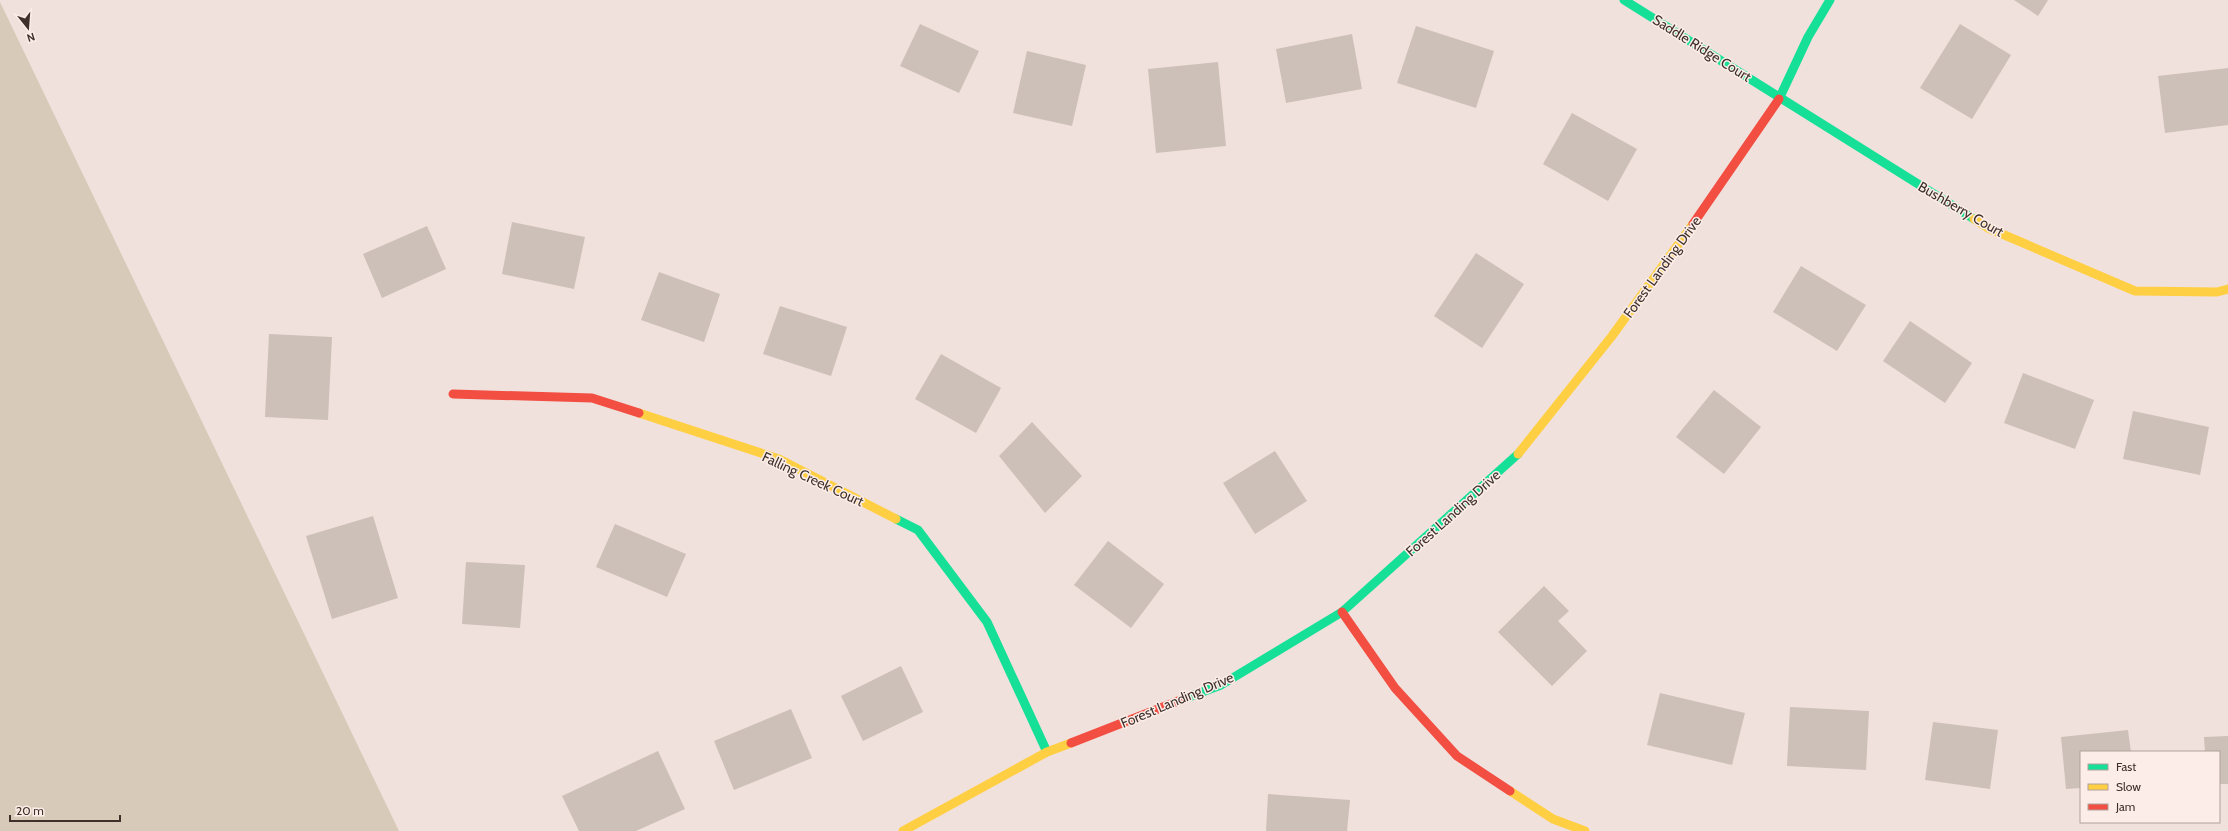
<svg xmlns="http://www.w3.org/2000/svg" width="2228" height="831" font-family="Cabin,sans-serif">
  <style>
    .green { fill: #d8cab9 }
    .building { fill: #cdc0b8 }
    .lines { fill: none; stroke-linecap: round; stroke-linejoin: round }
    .fast { stroke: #16e098; stroke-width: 9 }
    .slow { stroke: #ffcf43; stroke-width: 9 }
    .jam { stroke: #f24e42; stroke-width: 9 }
    .labels { text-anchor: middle; stroke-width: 3; stroke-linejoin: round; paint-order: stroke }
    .street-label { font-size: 14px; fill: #3e302b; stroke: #fcede8 }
  </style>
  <rect width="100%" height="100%" fill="#f1e1dc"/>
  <polygon class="green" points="0,2 399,831 0,831"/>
  <g class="building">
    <polygon points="2014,0 2048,0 2038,16"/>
    <polygon points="920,24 979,51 959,93 900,66"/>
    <polygon points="1960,24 2011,55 1972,119 1920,88"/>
    <polygon points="1416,26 1494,51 1476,108 1397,83"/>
    <polygon points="1352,34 1362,89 1286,103 1276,49"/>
    <polygon points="1027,51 1086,65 1072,126 1013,113"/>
    <polygon points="1218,62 1226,146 1156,153 1148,69"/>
    <polygon points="2228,68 2228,125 2165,133 2158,76"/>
    <polygon points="1572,113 1637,149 1608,201 1543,164"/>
    <polygon points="512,222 585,237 574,289 502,274"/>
    <polygon points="427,226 446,269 382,298 363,254"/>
    <polygon points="1476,253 1524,284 1482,348 1434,316"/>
    <polygon points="1801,266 1866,305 1837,351 1773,312"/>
    <polygon points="659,272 720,294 704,342 641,320"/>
    <polygon points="780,306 847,327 831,376 763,354"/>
    <polygon points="1910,321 1972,363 1945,403 1883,361"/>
    <polygon points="269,334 332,337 328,420 265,417"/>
    <polygon points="941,354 1001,388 976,433 915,399"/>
    <polygon points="2023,373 2094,400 2075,449 2004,423"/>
    <polygon points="1714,390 1761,427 1724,474 1676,437"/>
    <polygon points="2133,411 2209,427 2200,475 2123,459"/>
    <polygon points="1032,422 1082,476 1045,513 999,456"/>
    <polygon points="1275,451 1307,501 1255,534 1223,483"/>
    <polygon points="373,516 398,598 332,619 306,536"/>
    <polygon points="615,524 686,554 667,597 596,567"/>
    <polygon points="1108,541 1164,584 1131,628 1074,585"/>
    <polygon points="466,562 525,565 520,628 462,624"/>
    <polygon points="1544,586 1569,611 1558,621 1587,651 1552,686 1498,632"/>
    <polygon points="901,666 923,712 863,741 841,696"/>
    <polygon points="1660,693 1745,713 1732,765 1647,745"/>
    <polygon points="1790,707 1869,711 1866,770 1787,766"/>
    <polygon points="791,709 812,758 734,790 714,741"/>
    <polygon points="1933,722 1998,730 1990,789 1925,780"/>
    <polygon points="2128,730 2131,752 2081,752 2081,788 2066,789 2061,737"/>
    <polygon points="2228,736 2228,784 2219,784 2219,752 2205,752 2204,737"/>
    <polygon points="658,751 685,809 636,831 579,831 562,796"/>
    <polygon points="1268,794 1350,800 1347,831 1266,831"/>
  </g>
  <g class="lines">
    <g class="fast">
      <polyline points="1624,0 1974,219"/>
      <polyline points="1779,99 1808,37 1830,0"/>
      <polyline points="896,519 918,530 987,622 1047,752"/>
      <polyline points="1186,698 1221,685 1342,612 1518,454"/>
    </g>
    <g class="slow">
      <polyline points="1974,219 1988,228 2135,291 2217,292 2228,289"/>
      <polyline points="639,413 779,459 896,519"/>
      <polyline points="1518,454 1612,336 1693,224"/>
      <polyline points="1510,791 1553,819 1585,831"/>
      <polyline points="903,831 1047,752 1071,743"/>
    </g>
    <g class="jam">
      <polyline points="1693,224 1779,99"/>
      <polyline points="453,394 592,398 639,413"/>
      <polyline points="1342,612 1395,688 1457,756 1510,791"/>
      <polyline points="1071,743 1186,698"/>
    </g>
  </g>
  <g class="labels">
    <g class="street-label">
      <text transform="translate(1702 48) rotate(32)" y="5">Saddle Ridge Court</text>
      <text transform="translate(1961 209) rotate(30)" y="5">Bushberry Court</text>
      <text transform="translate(1662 267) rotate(-54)" y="5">Forest Landing Drive</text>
      <text transform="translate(813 479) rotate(25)" y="5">Falling Creek Court</text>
      <text transform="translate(1453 513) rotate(-42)" y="5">Forest Landing Drive</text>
      <text transform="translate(1177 700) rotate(-23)" y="5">Forest Landing Drive</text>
    </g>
  </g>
  <rect x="2080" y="751" width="140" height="72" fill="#fcede8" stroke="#b0a19c"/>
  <rect x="2088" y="764" width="20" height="6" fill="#16e098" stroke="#b0a19c"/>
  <text x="2116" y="771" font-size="12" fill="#3e302b">Fast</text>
  <rect x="2088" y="784" width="20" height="6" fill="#ffcf43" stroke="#b0a19c"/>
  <text x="2116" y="791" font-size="12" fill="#3e302b">Slow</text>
  <rect x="2088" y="804" width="20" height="6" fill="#f24e42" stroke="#b0a19c"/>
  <text x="2116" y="811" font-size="12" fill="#3e302b">Jam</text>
  <g transform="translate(28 28) rotate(163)" stroke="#fcede8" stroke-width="3" paint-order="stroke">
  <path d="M0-3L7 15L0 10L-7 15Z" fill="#3e302b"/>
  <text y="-6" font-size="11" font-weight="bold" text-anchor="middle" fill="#3e302b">N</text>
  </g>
  <path d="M10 815v6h110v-6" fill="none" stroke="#3e302b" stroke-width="2"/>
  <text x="16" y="815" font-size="12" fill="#3e302b" stroke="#fcede8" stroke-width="3" paint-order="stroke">20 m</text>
</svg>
